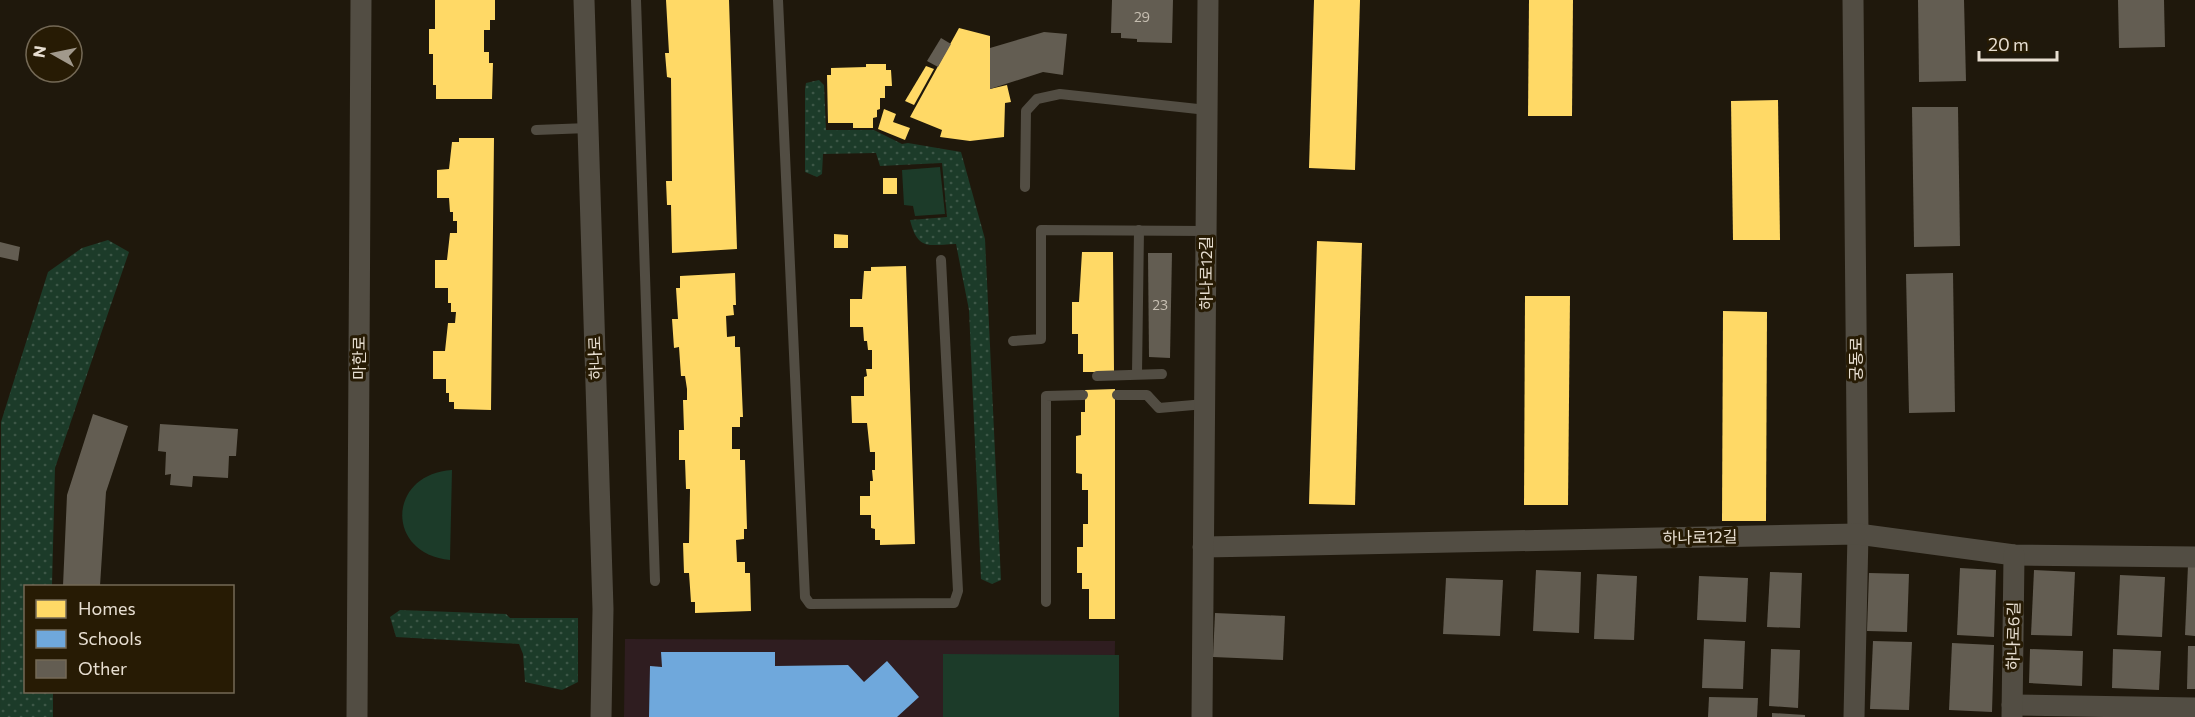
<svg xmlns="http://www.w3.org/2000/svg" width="2195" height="717" font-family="Commissioner,'Noto Sans KR',sans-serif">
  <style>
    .education { fill: #2f1d20 }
    .grass { fill: url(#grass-dots) }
    .park { fill: #1c3b29 }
    .homes { fill: #ffd966 }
    .schools { fill: #6fa8dc }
    .building { fill: #635d52 }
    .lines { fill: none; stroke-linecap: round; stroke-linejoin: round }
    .service { stroke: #524d43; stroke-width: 10 }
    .minor { stroke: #524d43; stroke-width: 21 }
    .labels { text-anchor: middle; stroke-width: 6; stroke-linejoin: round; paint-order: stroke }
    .number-label { font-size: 14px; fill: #c6beb1 }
    .street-label { font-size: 16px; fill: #e7ded1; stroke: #271b04 }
  </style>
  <defs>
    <pattern id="grass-dots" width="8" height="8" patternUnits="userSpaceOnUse" patternTransform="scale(1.5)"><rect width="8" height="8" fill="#1c3b29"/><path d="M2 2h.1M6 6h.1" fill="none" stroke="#3d5747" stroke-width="1.8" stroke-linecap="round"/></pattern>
  </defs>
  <rect width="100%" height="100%" fill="#1f180c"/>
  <polygon class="education" points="625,639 1115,641 1114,717 624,717"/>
  <g class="grass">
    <path d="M819,80L824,85L826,130H874L902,144L908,143L961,152L985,239L1001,580L992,584L981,579L969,310L956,244C928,245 918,251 910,220L947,217L942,163L880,166L876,153L823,154L822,174L817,177L805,172V89L806,83Z"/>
    <polygon points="108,240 129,252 55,468 52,586 26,586 26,692 53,692 53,717 0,717 1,422 48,272 82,248"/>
    <polygon points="400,610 506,614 510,618 578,618 578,682 562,690 525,682 523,654 519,644 396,637 390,617"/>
  </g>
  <g class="park">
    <polygon points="940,167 945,214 915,216 913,206 904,205 902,170"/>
    <path d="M452,470L450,560C385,554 387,474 452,470Z"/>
    <polygon points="943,654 1119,655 1119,717 943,717"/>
  </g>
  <g class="homes">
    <polygon points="435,0 495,0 495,20 490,20 490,30 484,30 484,52 489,52 489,63 493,63 492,99 436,99 436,85 433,85 433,54 429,54 429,29 435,29"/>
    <polygon points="666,0 729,0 737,249 672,253 671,205 667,205 666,181 672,181 671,78 667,77 665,53 669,53"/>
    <polygon points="1314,0 1360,0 1355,170 1309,168"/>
    <polygon points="1529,0 1573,0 1572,116 1528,116"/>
    <polygon points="959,28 990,36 990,89 1007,85 1011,102 1005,103 1004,137 970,141 940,137 942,130 910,117"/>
    <polygon points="866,64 886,64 886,70 891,70 892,86 885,86 885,98 880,98 880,109 877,110 877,117 873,118 873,128 853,128 853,123 828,123 827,75 831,75 831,68 866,67"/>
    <polygon points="926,66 934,69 914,105 905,101"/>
    <polygon points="1778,100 1780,240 1733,240 1731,101"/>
    <polygon points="884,109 896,114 893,122 910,128 905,140 878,129"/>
    <polygon points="459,138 494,138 491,410 454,409 454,402 449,402 449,393 446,393 446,379 433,379 433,351 445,351 448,323 455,323 456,312 451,312 451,303 448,303 448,288 435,288 435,260 447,260 450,233 457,233 457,221 453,221 453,212 450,212 449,198 437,198 437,170 449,169 452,142 459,142"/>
    <rect x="883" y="178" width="14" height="16"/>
    <polygon points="834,234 848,235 848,248 834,248"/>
    <polygon points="1317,241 1362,243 1355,505 1309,504"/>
    <polygon points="1082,252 1113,252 1114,372 1083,372 1083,354 1078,354 1078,334 1072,334 1072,302 1079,302"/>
    <polygon points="906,266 915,544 880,545 880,540 875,540 875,529 871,528 871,515 860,515 860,496 870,496 870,481 873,481 872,470 875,470 875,452 870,452 867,423 852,423 851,396 864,396 864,377 867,376 866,369 872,369 872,350 868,350 867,341 864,341 863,327 850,327 850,299 862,299 864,271 871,271 871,267"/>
    <polygon points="735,273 736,305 733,305 734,315 726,316 727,337 735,336 735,347 740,347 743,417 740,417 740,427 732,427 732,449 740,449 740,460 745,460 747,529 744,529 744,539 736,540 737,562 745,562 745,573 750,573 751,611 695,613 695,602 691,602 689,573 684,573 683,543 689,543 690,489 686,489 685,460 679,460 679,430 684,430 683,400 687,400 687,389 685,376 681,376 679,347 674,348 672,319 678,319 676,288 680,288 680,276"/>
    <polygon points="1525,296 1570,296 1568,505 1524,505"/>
    <polygon points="1723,311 1767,312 1766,521 1722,521"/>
    <polygon points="1115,389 1115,619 1089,619 1089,589 1082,589 1082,573 1077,573 1077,547 1083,547 1083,524 1088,524 1088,490 1082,490 1082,474 1076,473 1076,436 1081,435 1081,412 1085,412 1085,390"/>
  </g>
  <polygon class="schools" points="661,652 775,652 775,666 848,665 864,682 887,661 919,697 897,717 649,717 650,666 662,667"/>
  <g class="building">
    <polygon points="1112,0 1173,0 1172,43 1137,42 1137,39 1121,38 1121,33 1111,33"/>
    <polygon points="1918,0 1964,0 1966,81 1919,82"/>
    <polygon points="2118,0 2164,0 2165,47 2119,48"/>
    <polygon points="1044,32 1067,34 1063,75 1043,72 990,89 990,48"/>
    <polygon points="941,38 951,44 938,67 927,61"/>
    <polygon points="1912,107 1958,107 1960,246 1914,247"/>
    <polygon points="0,242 20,247 18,261 0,257"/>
    <polygon points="1148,253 1172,253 1170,358 1149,357"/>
    <polygon points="1953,273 1955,412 1909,413 1906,274"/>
    <polygon points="93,414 128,426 106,492 100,586 63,586 67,495"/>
    <polygon points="160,424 238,429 236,456 229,456 228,478 193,476 192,487 170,485 171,474 165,475 166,452 158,451"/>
    <polygon points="2188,565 2195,565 2195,636 2185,635"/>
    <polygon points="1960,568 1996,570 1994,637 1957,635"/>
    <polygon points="1536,570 1581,572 1579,633 1533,631"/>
    <polygon points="2034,570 2075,572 2072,636 2031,635"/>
    <polygon points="1770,572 1802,573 1800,628 1767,627"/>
    <polygon points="1869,573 1909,574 1907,632 1867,631"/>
    <polygon points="1597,574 1637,576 1634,640 1594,639"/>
    <polygon points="2120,575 2165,577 2162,637 2117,635"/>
    <polygon points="1699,576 1748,578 1746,622 1697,620"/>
    <polygon points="1446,578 1503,580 1500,636 1443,634"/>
    <polygon points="1215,613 1285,616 1283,660 1213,657"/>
    <polygon points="1704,639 1745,641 1743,689 1702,688"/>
    <polygon points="1873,641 1912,642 1909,710 1870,709"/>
    <polygon points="1952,643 1994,645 1992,712 1949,710"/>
    <polygon points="2188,646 2195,646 2195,689 2187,689"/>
    <polygon points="1771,649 1800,650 1798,708 1769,706"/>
    <polygon points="2030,649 2083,651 2082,686 2029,683"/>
    <polygon points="2113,649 2161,651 2159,690 2112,688"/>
    <polygon points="1709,697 1758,698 1757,717 1708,717"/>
    <polygon points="1772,713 1805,715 1805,717 1772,717"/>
  </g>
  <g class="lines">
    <g class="service">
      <polyline points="636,0 655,581"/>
      <polyline points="778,0 805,597 810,604 954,603 958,591 941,260"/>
      <polyline points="536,130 588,128"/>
      <polyline points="1025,187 1026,111 1037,99 1060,94 1207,110"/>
      <polyline points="1013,341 1041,339 1041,230 1206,231"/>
      <polyline points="1137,374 1139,230"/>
      <polyline points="1097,376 1162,374"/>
      <polyline points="1117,395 1147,395 1159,408 1205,404"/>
      <polyline points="1046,602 1046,396 1083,395"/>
    </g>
    <g class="minor">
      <polyline points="584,0 603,609 601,717"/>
      <polyline points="1853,0 1858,534 1854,717"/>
      <polyline points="1203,547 1858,534 2014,555 2195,557"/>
      <polyline points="2012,705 2195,708"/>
      <polyline points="357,717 361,0"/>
      <polyline points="1202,717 1208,0"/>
      <polyline points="2012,717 2014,555"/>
    </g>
  </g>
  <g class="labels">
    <g class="number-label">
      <text x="1142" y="22">29</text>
      <text x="1160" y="310">23</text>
    </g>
    <g class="street-label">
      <text transform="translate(1206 273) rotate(-90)" y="6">하나로12길</text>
      <text transform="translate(359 358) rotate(-90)" y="6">마한로</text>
      <text transform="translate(595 358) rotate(-92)" y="6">하나로</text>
      <text transform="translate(1856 359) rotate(-90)" y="6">궁동로</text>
      <text transform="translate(1700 537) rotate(-1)" y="6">하나로12길</text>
      <text transform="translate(2013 636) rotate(-89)" y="6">하나로6길</text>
    </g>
  </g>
  <rect x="24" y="585" width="210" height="108" fill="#271b04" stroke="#746956" stroke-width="1.5"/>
  <rect x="36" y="600" width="30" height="18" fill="#ffd966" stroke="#746956" stroke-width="1.5"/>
  <text x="78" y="615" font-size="18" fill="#e7ded1">Homes</text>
  <rect x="36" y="630" width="30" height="18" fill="#6fa8dc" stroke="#746956" stroke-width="1.5"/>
  <text x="78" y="645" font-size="18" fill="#e7ded1">Schools</text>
  <rect x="36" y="660" width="30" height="18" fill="#635d52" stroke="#746956" stroke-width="1.5"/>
  <text x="78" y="675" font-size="18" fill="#e7ded1">Other</text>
  <g transform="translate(54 54) rotate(279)"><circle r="28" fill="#271b04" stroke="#746956" stroke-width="1.5"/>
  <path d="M0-4.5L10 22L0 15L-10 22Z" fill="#a1998c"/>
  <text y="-9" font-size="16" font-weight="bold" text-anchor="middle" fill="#e7ded1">N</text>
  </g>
  <path d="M1979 51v9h78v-9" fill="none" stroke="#e7ded1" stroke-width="3"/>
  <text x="1988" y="51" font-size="18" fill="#e7ded1" stroke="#271b04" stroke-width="4.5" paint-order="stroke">20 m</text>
</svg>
